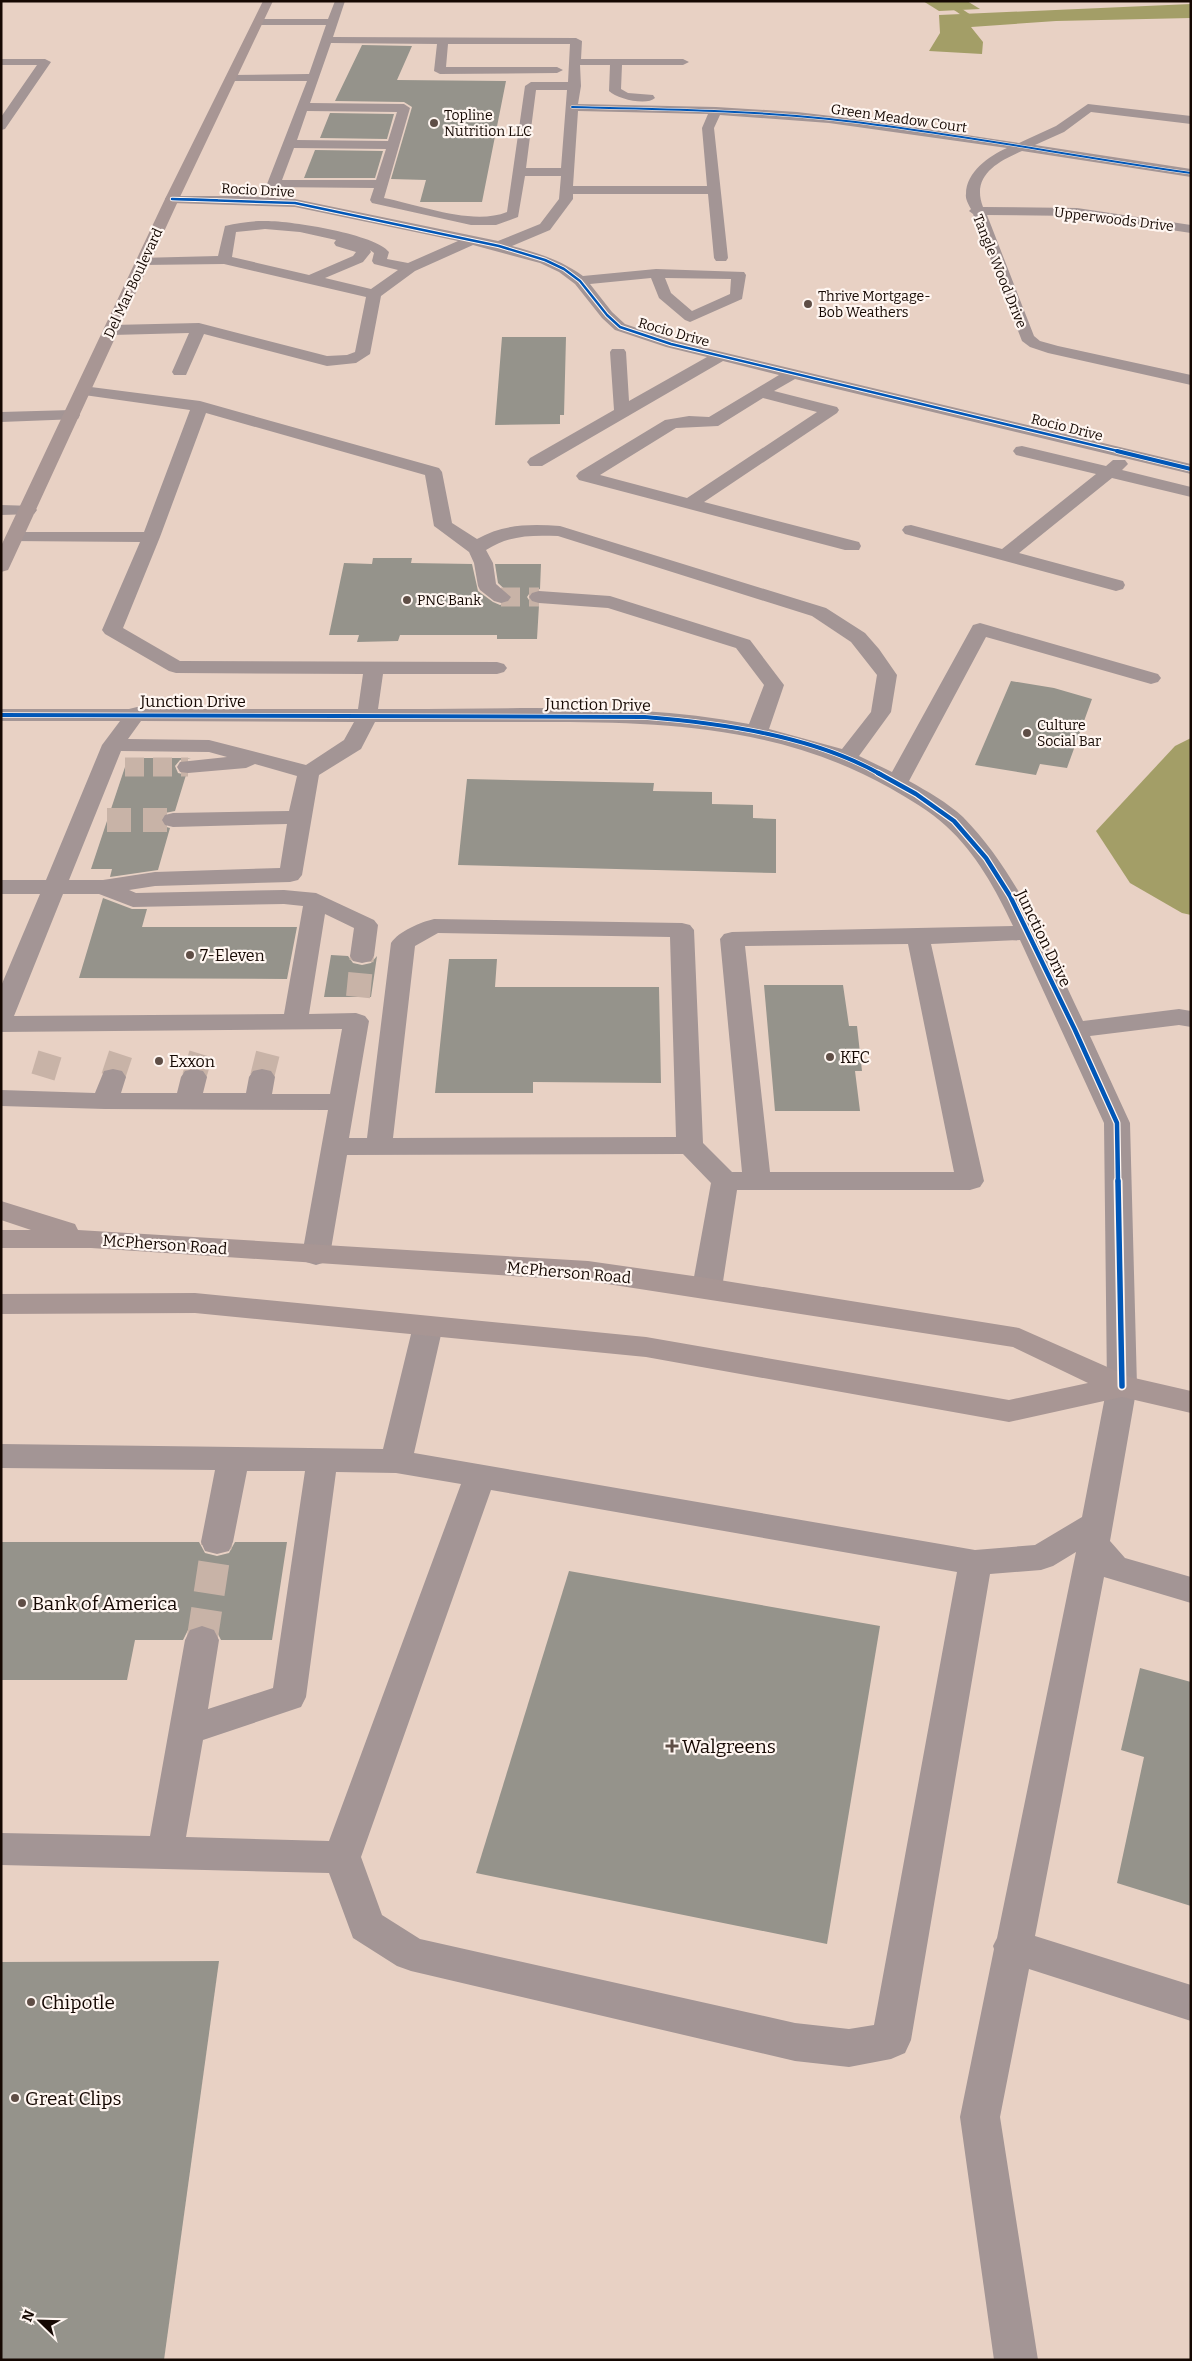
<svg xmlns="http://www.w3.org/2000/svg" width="1192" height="2361" font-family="Bitter,serif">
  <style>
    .water { fill: #a39e67 }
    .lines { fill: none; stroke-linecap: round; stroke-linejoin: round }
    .stream { fill: #a39e67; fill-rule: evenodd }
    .building { fill: #95938b }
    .minor-tunnel-far2 { stroke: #c8b3a7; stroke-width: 19; stroke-dasharray: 19 9; stroke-linecap: butt }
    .minor-tunnel-far1 { stroke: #c8b3a7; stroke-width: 24; stroke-dasharray: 24 12; stroke-linecap: butt }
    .minor-tunnel { stroke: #c8b3a7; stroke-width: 31; stroke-dasharray: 31 16; stroke-linecap: butt }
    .minor { fill: #a39595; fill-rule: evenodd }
    .major { fill: #a89694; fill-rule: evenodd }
    .cycleway-far4-casing { stroke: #fff6f1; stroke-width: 3 }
    .cycleway-far3-casing { stroke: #fff6f1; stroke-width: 4.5 }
    .cycleway-far2-casing { stroke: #fff6f1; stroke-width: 5.5 }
    .cycleway-far1-casing { stroke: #fff6f1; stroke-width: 7 }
    .cycleway-casing { stroke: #fff6f1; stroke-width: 9 }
    .cycleway-far4 { stroke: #0057b8; stroke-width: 2 }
    .cycleway-far3 { stroke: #0057b8; stroke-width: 2.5 }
    .cycleway-far2 { stroke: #0057b8; stroke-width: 4 }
    .cycleway-far1 { stroke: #0057b8; stroke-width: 4.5 }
    .cycleway { stroke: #0057b8; stroke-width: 5.5 }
    .poi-dot { fill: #5f4e46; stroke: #fff6f1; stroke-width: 2 }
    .labels { text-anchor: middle; stroke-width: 4.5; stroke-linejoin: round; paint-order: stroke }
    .far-poi-label { font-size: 14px; fill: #150802; stroke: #fff6f1; text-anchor: start }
    .far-street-label { font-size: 14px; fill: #150802; stroke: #fff6f1 }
    .street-label { font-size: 16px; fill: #150802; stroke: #fff6f1 }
    .poi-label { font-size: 16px; fill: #150802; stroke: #fff6f1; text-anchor: start }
    .near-poi-label { font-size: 19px; fill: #150802; stroke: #fff6f1; text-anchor: start }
  </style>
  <rect width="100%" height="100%" fill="#e8d1c4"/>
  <g class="water">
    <polygon points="923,1 967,1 980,9 939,11"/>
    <polygon points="1191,4 1191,18 1056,21 971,27 983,42 982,54 929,51 940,33 939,15"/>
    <polygon points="1191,738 1191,915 1182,913 1130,883 1096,831 1175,746"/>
  </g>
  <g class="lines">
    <path class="stream" d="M943,1H950L971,15L987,19C973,26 953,10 943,1Z"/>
  </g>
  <g class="building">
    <polygon points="362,45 412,46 397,80 506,81 482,202 420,202 426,180 391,179 412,107 404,102 335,101"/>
    <polygon points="330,113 394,114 387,139 320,138"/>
    <polygon points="315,150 383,151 375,178 304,178"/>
    <polygon points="502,337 566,337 564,415 560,415 560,424 495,425"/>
    <polygon points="373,558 412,558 411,563 472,564 478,591 493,602 500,605 509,603 513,597 498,583 495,564 541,564 540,589 531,591 527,597 531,603 539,605 537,639 497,639 497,635 400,635 398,641 357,642 359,635 329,635 344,563 372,564"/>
    <polygon points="1011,681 1054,688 1092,699 1067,768 1040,764 1036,775 975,765"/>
    <polygon points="128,758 191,758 180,760 175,766 178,773 186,775 175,811 165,813 160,819 163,826 170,828 158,870 110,877 112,869 91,869"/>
    <polygon points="467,779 654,783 653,791 712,792 712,804 753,805 753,818 776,819 776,873 458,865"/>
    <polygon points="103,898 132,909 147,909 142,927 297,927 287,979 79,978"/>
    <polygon points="331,955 348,956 353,963 362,965 371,963 377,956 371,997 324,997"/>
    <polygon points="449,959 497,959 495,987 659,987 661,1083 533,1082 533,1093 435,1093"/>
    <polygon points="764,985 843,985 849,1026 857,1026 862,1071 855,1071 860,1111 775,1111"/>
    <polygon points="1,1542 199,1542 205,1553 217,1556 229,1553 235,1542 287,1542 272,1640 221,1640 215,1628 201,1624 189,1628 183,1640 135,1640 127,1680 1,1680"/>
    <polygon points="569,1571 880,1626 827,1944 476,1873"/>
    <polygon points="1140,1668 1191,1682 1191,1906 1117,1883 1144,1757 1121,1750"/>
    <polygon points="219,1961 164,2360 1,2360 1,1962"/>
  </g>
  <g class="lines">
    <g class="minor-tunnel-far2">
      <polyline points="501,597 539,597"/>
      <polyline points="125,767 188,767"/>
    </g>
    <g class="minor-tunnel-far1">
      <polyline points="107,820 173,820"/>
      <polyline points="358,997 362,956"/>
      <polyline points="43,1077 53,1044"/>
      <polyline points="113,1077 124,1044"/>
      <polyline points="194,1077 204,1044"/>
      <polyline points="262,1077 270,1045"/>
    </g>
    <polyline class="minor-tunnel" points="202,1640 217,1542"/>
    <g class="minor">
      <path d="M335,1H345L333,37L576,38L582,41L581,59H683L689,62L683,65H622L621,89L628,93L653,95L655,98C647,106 617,99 609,91L610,65H580L581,86L578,104L716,107L797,112L874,121L1019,143L1056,126L1088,104L1191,116V124L1091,112L1064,132L1035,145L1191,169V177L1022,151C997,162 971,176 983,207L1077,208L1191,225V233L1077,216L987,215L1034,336L1040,341L1058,346L1191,375V385L1048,353L1030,347L1022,341L973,214L969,211L971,209C969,205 965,199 966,194C966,172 989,156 1007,148L829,123L720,115L714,128L728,258L726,261H716L714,258L708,194H573V199L550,230L512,246C538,253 561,260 583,276L656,269L744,272L746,275L742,299L690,322L685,320L659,298L651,278L590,284L612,312L625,324L676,341L1191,464V474L795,379L774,391L837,407L839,410L837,413L704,502L859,542L861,546L859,550H845L579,480L576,476L579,472L665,420L689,416L709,417L779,375L723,361L542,466H530L527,462L530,458L614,410L610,352L612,349H624L626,352L629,401L707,357L666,347L615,330L602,318L575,284L559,272L540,263L473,245L415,271L381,296L370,354L356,363L327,366L204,334L186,375H174L172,372L189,333L112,335L104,330L112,325L199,323L327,356L347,355L355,352L366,297L224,264L143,265L138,264L136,261L138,258L218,256L225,226C238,223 250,221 263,221C287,220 376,234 389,252L387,259L408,263L458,241L295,207L172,203L165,199L167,196H247L295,199L498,241L540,224L559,199L561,176H525L518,217L496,225H471L372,203L370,200L374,188L269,187L267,184L307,81H231L225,78L231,75L309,74L326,25H258L253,22L258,19H328ZM331,43L437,44L434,71L440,74L557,73L563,70L557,67H446L448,44H570L568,82H531L525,86L507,212C473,226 420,205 384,198L410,108L404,104L310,103ZM536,90H567L561,168H526ZM307,111L397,112L388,141L297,140ZM578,111L708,114L702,128L707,186H573ZM294,148L386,149L376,180H282ZM265,229L300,232L336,240L334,243L336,246L356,252L353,256L309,275L232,257L236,232ZM370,250L374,253L372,261L374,264L398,270L371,289L325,278L363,262L371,252ZM665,278L731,279L730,294L692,311L671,293ZM763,398L817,412L687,498L600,475L676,428L718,426Z"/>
      <polygon points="1,59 45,59 51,62 5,129 1,130 1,117 37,65 1,65"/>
      <path d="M83,386L200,401L439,468L442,472L452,523L477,539C503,524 530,524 560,526L826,608L865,633L879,649L897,675L891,712L859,756L892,772L973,625L980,623L987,625L1158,674L1161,678L1158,682L1151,684L986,637L909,781C927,791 948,803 963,817C1019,874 1049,951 1083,1021L1179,1009L1191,1011V1027L1179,1025L1090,1036L1130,1123L1137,1386L1110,1541L1125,1558L1191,1577V1603L1104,1577L1035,1936L1191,1985V2021L1029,1969L1000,2117L1038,2360H994L960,2117L994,1949L993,1946L997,1938L1076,1552L1053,1566L1041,1570L990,1574L911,2040L905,2053L891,2059L849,2067L795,2061L411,1971L397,1966L353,1938L329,1873L1,1865V1833L150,1836L185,1640L190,1630L202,1626L214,1630L219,1640L208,1709L273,1688L305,1471H247L233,1542L229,1551L217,1554L205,1551L201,1542L215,1470L1,1468V1444L383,1449L413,1326L418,1319L428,1316L438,1319L443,1326L414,1453L975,1550L1035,1545L1082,1517L1107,1386L1104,1123L1020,940L931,944L984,1181L980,1187L970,1190H737L722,1288L717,1295L707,1298L697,1295L692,1288L711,1183L683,1154L347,1155L330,1255L326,1262L316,1265L306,1262L302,1255L328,1110L105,1109L1,1106V1090L95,1093L104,1071L113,1069L122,1071L126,1077L121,1093H177L181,1077L185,1071L194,1069L203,1071L207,1077L203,1093H246L249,1077L253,1071L262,1069L271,1071L275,1077L272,1094H330L342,1029L1,1032V986L40,894H1V880H46L102,745L120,721H1V709H129L137,707L145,709H358L363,674L176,673L169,671L105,634L102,630L140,542L9,541L6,537L9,533L15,532H144L190,410L77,394L75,391L77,388ZM206,413L425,475L434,526L469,552L474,563L478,586L480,590L494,601L501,603L508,601L511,597L496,584L493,563L486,550C510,535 531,535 558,536L812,616L851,642L877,675L871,712L842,749L769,729L784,685L750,640L610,596L539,591L532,593L529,597L532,601L539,603L608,608L736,648L764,685L749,724C629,701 501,710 378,709L383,674H497L504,672L507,668L504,664L497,662L180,661L123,628L160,537ZM141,721L354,722L344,740L306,765L209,740L128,739ZM375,722C430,722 486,722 541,722C664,722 780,726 890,788C909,799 930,811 946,826C976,853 996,890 1013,926L732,932L724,934L720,939L742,1172H732L703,1143L694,930L690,925L682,923L434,919C421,922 399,931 391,943L367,1138H349L369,1021L365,1016L356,1013L309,1014L325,914L354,928L350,956L353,961L362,963L371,961L374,956L378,925L374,920L316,893L284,890L136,893L129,890L155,886L290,882L298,880L302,875L319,775L361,749ZM121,751L209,752L227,757L180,762L177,767L180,772L188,773L246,768L255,764L297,776L289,811L173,813L165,815L162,820L165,825L173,827L287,824L280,868L155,872L103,880H69ZM63,894H99L133,907L284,904L303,906L284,1014L14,1016ZM438,933L670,937L676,1137L393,1138L415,946ZM908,944L954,1172H770L745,946ZM336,1472L396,1473L461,1484L329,1841L186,1837L203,1740L301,1707L306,1697ZM491,1490L957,1572L874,2025L849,2029L795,2023L420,1939L382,1915L361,1857Z"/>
      <polygon points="72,410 78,411 80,415 78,419 1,422 1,412"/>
      <polygon points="1022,446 1106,466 1113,460 1125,460 1128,464 1122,470 1191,487 1191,497 1112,478 1019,553 1123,581 1125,585 1123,589 1116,591 905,534 902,530 905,526 911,525 1002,549 1096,474 1016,455 1013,451 1016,447"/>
      <polygon points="1,505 34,506 37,510 34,514 1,515"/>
    </g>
    <g class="major">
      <polygon points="263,1 273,1 179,199 10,566 8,570 1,572 1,546 165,199"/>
      <polygon points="1,1201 75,1224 78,1230 588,1261 707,1278 1019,1328 1130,1377 1191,1391 1191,1413 1122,1397 1009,1422 646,1357 195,1313 1,1314 1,1294 195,1293 646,1337 1009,1400 1088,1383 1013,1347 588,1281 91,1248 1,1248 1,1230 31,1230 1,1220"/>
    </g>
    <defs>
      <g id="cycleway-far4">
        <path d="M572,107C658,109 743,110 829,119C950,132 1070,156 1191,173"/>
        <polyline points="172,199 217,200"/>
      </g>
      <polyline id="cycleway-far3" points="172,199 295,203 499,246 545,260 564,269 580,281 607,315 620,327 671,344 1122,452"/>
      <g id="cycleway-far2">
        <polyline points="1117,451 1191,469"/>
        <path d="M1,715L645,717C721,723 813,736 880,774"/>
      </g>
      <polyline id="cycleway-far1" points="878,773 916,794 954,821 986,858 1010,896 1075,1030 1117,1123 1118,1182"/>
      <polyline id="cycleway" points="1118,1181 1122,1386"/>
    </defs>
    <use href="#cycleway-far4" class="cycleway-far4-casing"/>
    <use href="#cycleway-far3" class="cycleway-far3-casing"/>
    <use href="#cycleway-far2" class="cycleway-far2-casing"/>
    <use href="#cycleway-far1" class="cycleway-far1-casing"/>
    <use href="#cycleway" class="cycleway-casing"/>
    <use href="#cycleway-far4" class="cycleway-far4"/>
    <use href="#cycleway-far3" class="cycleway-far3"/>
    <use href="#cycleway-far2" class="cycleway-far2"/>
    <use href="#cycleway-far1" class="cycleway-far1"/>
    <use href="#cycleway" class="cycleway"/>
  </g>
  <g class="poi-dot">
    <circle cx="434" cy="123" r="5"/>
    <circle cx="808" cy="304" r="5"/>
    <circle cx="407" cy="600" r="5"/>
    <circle cx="1027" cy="733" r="5"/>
    <circle cx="190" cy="955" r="5"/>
    <circle cx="830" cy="1057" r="5"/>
    <circle cx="159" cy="1061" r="5"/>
    <circle cx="22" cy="1603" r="5"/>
    <path d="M669.5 1738.5h5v5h5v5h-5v5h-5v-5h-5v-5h5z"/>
    <circle cx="31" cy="2002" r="5"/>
    <circle cx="15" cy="2098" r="5"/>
  </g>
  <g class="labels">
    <g class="far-poi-label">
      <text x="444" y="120">Topline<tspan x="444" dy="16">Nutrition LLC</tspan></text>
      <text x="818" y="301">Thrive Mortgage-<tspan x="818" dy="16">Bob Weathers</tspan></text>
      <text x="417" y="605">PNC Bank</text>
      <text x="1037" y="730">Culture<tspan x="1037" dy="16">Social Bar</tspan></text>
    </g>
    <g class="far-street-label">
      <text transform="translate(899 118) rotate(8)" y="5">Green Meadow Court</text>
      <text transform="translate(258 190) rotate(3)" y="5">Rocio Drive</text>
      <text transform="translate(1114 219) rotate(7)" y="5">Upperwoods Drive</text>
      <text transform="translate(1000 271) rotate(68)" y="5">Tangle Wood Drive</text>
      <text transform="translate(133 283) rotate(-65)" y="5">Del Mar Boulevard</text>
      <text transform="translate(674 332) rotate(16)" y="5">Rocio Drive</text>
      <text transform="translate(1067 427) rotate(14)" y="5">Rocio Drive</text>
    </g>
    <g class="street-label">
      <text x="193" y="707">Junction Drive</text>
      <text transform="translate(598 704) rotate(1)" y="6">Junction Drive</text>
      <text transform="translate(1044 938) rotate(64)" y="6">Junction Drive</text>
      <text transform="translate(165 1244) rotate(4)" y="6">McPherson Road</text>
      <text transform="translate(569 1272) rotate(5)" y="6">McPherson Road</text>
    </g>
    <g class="poi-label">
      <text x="200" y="961">7-Eleven</text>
      <text x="840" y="1063">KFC</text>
      <text x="169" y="1067">Exxon</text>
    </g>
    <g class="near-poi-label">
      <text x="32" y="1610">Bank of America</text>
      <text x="682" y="1753">Walgreens</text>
      <text x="41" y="2009">Chipotle</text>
      <text x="25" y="2105">Great Clips</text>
    </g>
  </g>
  <rect width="1192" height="2361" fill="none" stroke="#150802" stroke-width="5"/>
  <g transform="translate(40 2321) rotate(293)" stroke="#fff6f1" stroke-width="4" paint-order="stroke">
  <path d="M0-4L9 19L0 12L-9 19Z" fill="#150802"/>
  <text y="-8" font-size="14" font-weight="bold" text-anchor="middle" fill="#150802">N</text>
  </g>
</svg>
